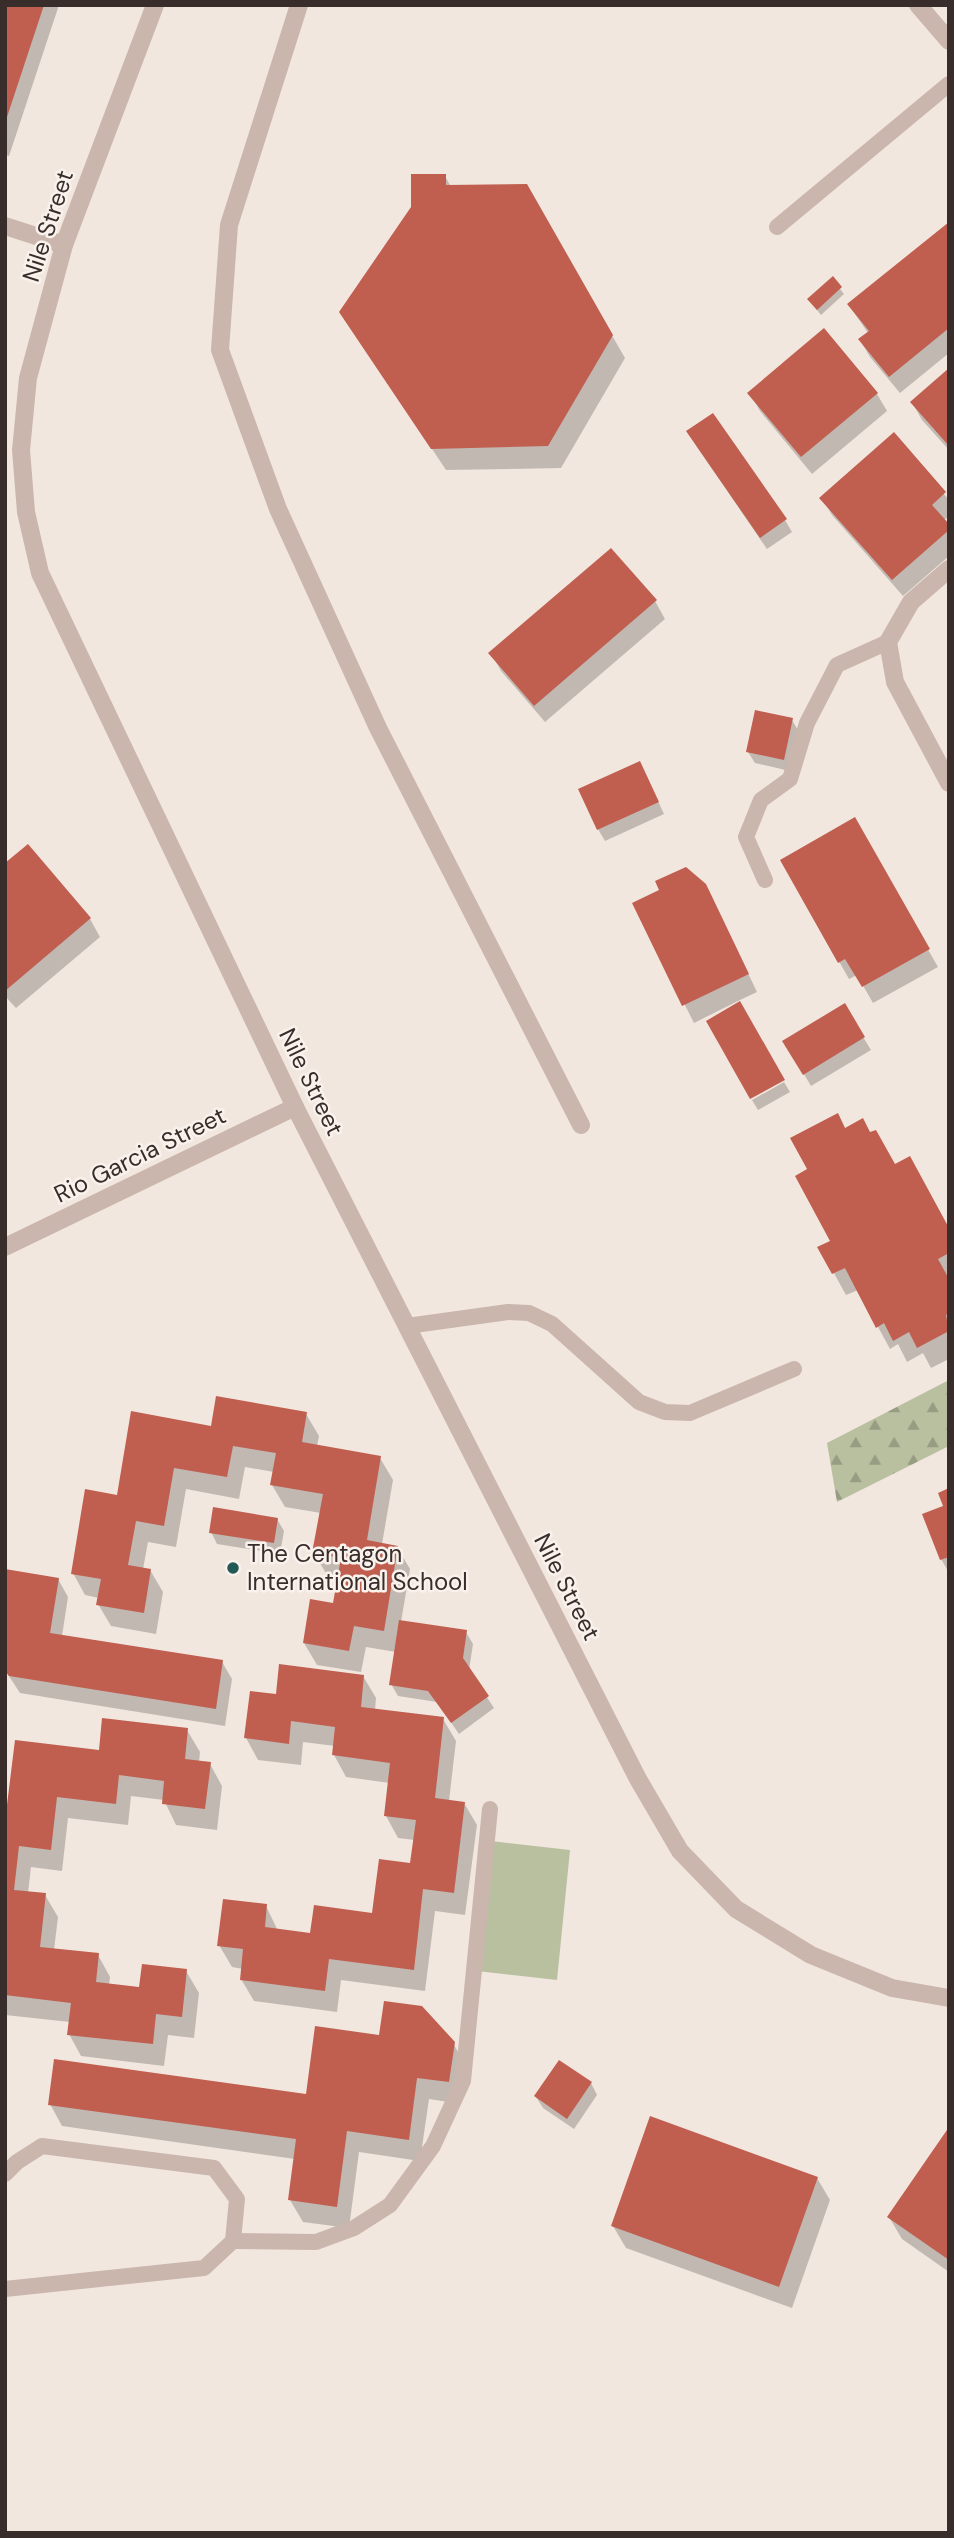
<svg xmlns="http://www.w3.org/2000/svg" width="954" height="2538" font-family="'DM Sans',sans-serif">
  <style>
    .forest { fill: url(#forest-firs) }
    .green { fill: #b9c0a0 }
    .shadow { fill: #0003 }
    .building { fill: #c05e4f }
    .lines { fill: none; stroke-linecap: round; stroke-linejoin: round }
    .lane { stroke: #cab6ac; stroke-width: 16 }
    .street { stroke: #cab6ac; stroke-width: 18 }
    .poi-dot { fill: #225855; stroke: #f9f2ec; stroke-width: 2.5 }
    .labels { text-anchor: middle; stroke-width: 5; stroke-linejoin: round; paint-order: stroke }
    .street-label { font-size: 24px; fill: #382d2a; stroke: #f9f2ec }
    .poi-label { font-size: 24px; fill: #382d2a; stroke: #f9f2ec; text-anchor: start }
  </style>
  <defs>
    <pattern id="forest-firs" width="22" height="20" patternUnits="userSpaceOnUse" patternTransform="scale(1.75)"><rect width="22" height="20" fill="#b9c0a0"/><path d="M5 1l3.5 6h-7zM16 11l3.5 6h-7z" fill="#979c83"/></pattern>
  </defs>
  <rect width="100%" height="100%" fill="#f2e7df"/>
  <polygon class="forest" points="949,1380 949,1446 837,1502 827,1443"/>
  <polygon class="green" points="491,1841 570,1850 557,1980 477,1971"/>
  <g class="shadow">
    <polygon points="5,5 59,5 9,156 5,155"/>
    <polygon points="445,176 451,187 526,186 625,358 561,468 446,470 341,312"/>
    <polygon points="949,224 949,353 900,393 870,357 860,340 868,333 849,305"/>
    <polygon points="832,279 844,294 821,315 812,304"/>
    <polygon points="949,370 949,450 922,420 912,402"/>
    <polygon points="750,393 877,394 887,411 812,474 760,411"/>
    <polygon points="894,435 949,500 949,516 943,521 949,527 949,556 903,596 832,515 822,498"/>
    <polygon points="695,444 785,520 792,532 767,549"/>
    <polygon points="655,601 665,619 545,722 501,671 491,653"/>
    <polygon points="792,720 799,732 790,771 755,763 748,752"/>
    <polygon points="646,775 664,814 605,841 598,829"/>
    <polygon points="854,820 938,967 873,1003 857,975 849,979 782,861"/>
    <polygon points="28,846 90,919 100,937 16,1008 5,996 5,866"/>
    <polygon points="634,904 715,904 757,992 738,1001 782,1079 738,1001 694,1023"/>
    <polygon points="844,1006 871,1050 811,1086 785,1042"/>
    <polygon points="784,1082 790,1092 758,1110 752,1100"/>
    <polygon points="845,1130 870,1134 949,1230 949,1359 931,1368 923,1353 907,1362 898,1344 890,1349 858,1290 846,1295 820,1248 832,1241 809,1170"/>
    <polygon points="306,1414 319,1436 317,1446 380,1458 393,1480 382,1544 397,1547 410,1569 401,1622 466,1632 473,1644 469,1670 494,1708 459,1734 437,1702 398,1696 391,1684 396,1652 366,1647 361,1672 317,1665 304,1643 334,1605 339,1577 327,1575 314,1553 321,1513 285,1507 272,1485 274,1472 245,1467 239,1499 186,1489 176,1547 148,1542 143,1569 150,1570 163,1592 156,1634 111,1626 98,1604 99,1598 85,1595 73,1573 118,1497 213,1428"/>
    <polygon points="949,1490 949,1571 948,1571 941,1559"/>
    <polygon points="277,1519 284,1531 280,1554 217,1544 211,1532"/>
    <polygon points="58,1579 68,1597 62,1636 222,1662 232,1679 225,1726 20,1693 5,1670"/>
    <polygon points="363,1676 376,1698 375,1710 443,1719 456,1741 449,1801 464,1803 477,1825 465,1915 435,1911 425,1991 341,1980 337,2012 254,2001 241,1979 243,1969 232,1967 219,1945 266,1906 278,1931 311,1935 374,1915 412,1865 415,1840 398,1838 386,1816 390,1783 346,1777 334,1755 335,1746 303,1742 301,1765 258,1760 246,1738 278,1696"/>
    <polygon points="187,1730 200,1752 199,1762 210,1764 222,1786 217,1830 176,1825 164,1800 131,1796 128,1825 68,1818 62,1871 31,1867 28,1893 45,1895 58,1917 54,1950 98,1955 110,1977 109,1985 141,1989 186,1971 199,1993 194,2038 168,2035 164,2066 81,2056 69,2034 70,2022 5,2015 5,1822 100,1752"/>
    <polygon points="380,2037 453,2043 466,2066 461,2104 429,2099 420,2161 359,2152 349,2228 303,2222 290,2200 295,2159 62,2126 50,2104 307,2096"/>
    <polygon points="591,2083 597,2095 574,2129 543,2108 536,2097"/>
    <polygon points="949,2130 949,2272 902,2239 889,2217"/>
    <polygon points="817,2178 830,2200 792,2308 626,2248 613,2226"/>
  </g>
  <g class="building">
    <polygon points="5,5 44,5 6,120 5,120"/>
    <polygon points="411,174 446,174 446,185 527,184 613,335 548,446 431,449 339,312 411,207"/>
    <polygon points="949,222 949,328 889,377 858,339 869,331 847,304"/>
    <polygon points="833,276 842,287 817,310 807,299"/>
    <polygon points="824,328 878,393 801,457 747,393"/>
    <polygon points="949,368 949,446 910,402"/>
    <polygon points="713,413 787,519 760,538 686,431"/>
    <polygon points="894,432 946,492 932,505 949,524 949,530 892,580 819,498"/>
    <polygon points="611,548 657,600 534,706 488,653"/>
    <polygon points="755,710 793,718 784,760 746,752"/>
    <polygon points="640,761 659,802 597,830 578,789"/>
    <polygon points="855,817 930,949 862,987 845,959 838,963 780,860"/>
    <polygon points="28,844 91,918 5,991 5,863"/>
    <polygon points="686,867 706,884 749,974 682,1006 632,903 659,890 655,881"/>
    <polygon points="740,1001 785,1080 750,1099 706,1021"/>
    <polygon points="845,1003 865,1037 803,1075 782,1041"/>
    <polygon points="838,1113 845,1128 863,1118 870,1132 876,1130 895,1164 910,1156 949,1228 949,1253 938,1259 949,1279 949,1313 946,1315 949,1331 917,1348 909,1332 893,1341 884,1323 876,1328 845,1268 832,1274 817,1247 830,1241 795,1176 807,1169 790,1138"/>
    <polygon points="216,1396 307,1412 302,1442 381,1456 367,1540 398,1546 384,1631 354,1626 349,1651 303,1643 310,1599 333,1603 341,1558 312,1553 323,1494 270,1485 276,1453 233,1446 227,1477 174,1468 164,1526 136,1521 128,1565 151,1569 144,1613 96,1605 101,1579 71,1574 85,1489 117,1495 131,1411 211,1426"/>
    <polygon points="949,1488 949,1557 940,1560 922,1514 943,1506 938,1493"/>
    <polygon points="213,1507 278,1518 274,1543 209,1533"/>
    <polygon points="5,1569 59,1578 50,1633 223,1660 216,1709 9,1676 5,1671"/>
    <polygon points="399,1620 467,1630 463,1658 489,1696 451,1723 428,1691 389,1685"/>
    <polygon points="279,1664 364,1675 361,1707 444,1717 435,1798 465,1802 454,1893 423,1889 414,1970 329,1959 325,1991 240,1980 243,1949 217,1946 223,1899 267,1904 265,1927 310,1933 314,1905 372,1913 379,1859 410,1863 416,1820 384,1816 390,1763 332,1755 335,1727 291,1721 289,1744 244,1738 250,1691 276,1694"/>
    <polygon points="102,1718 188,1728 185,1759 211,1762 205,1809 162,1804 164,1781 119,1775 116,1804 57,1797 51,1850 19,1846 14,1890 46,1893 40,1947 99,1953 96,1982 139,1987 142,1964 187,1969 182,2017 156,2014 153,2044 67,2035 71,2003 5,1995 5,1821 15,1740 99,1750"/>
    <polygon points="384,2001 422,2006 455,2042 449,2082 417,2078 409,2140 347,2131 337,2207 288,2200 296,2139 48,2105 54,2059 306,2094 315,2026 379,2035"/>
    <polygon points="559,2060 592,2082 567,2119 534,2096"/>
    <polygon points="650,2116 818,2177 779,2287 611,2226"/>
    <polygon points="949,2127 949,2260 887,2217"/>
  </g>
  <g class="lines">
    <g class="lane">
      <polyline points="777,227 949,84"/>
      <polyline points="765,880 746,837 761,800 790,779 807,723 837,665 888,642"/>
      <polyline points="407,1326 508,1312 529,1313 552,1324 639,1402 665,1412 690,1413 794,1369"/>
      <polyline points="5,2174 17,2162 42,2146 214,2168 237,2199 233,2241 204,2268 5,2289"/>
      <polyline points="233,2241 316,2242 354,2228 390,2205 433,2146 463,2081 490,1809"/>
    </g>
    <g class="street">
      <polyline points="155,5 64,245 28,378 21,450 26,512 40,573 295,1107 638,1779 680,1851 736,1909 811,1955 892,1988 949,1998"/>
      <polyline points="299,5 229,225 220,350 278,509 378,728 581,1125"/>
      <polyline points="918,5 949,41"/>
      <polyline points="5,226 64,245"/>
      <polyline points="949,569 911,602 888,642 895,682 949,783"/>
      <polyline points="5,1247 295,1107"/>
    </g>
  </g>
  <circle class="poi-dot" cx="233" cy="1568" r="7"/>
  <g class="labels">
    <g class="street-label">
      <text transform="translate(48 226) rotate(-72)" y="8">Nile Street</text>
      <text transform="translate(311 1082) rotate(64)" y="8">Nile Street</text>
      <text transform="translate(140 1155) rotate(-26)" y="8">Rio Garcia Street</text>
      <text transform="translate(567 1587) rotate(63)" y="8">Nile Street</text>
    </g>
    <g class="poi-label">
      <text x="247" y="1562">The Centagon<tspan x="247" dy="28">International School</tspan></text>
    </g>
  </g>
  <rect width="954" height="2538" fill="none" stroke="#382d2a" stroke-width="14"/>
</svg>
